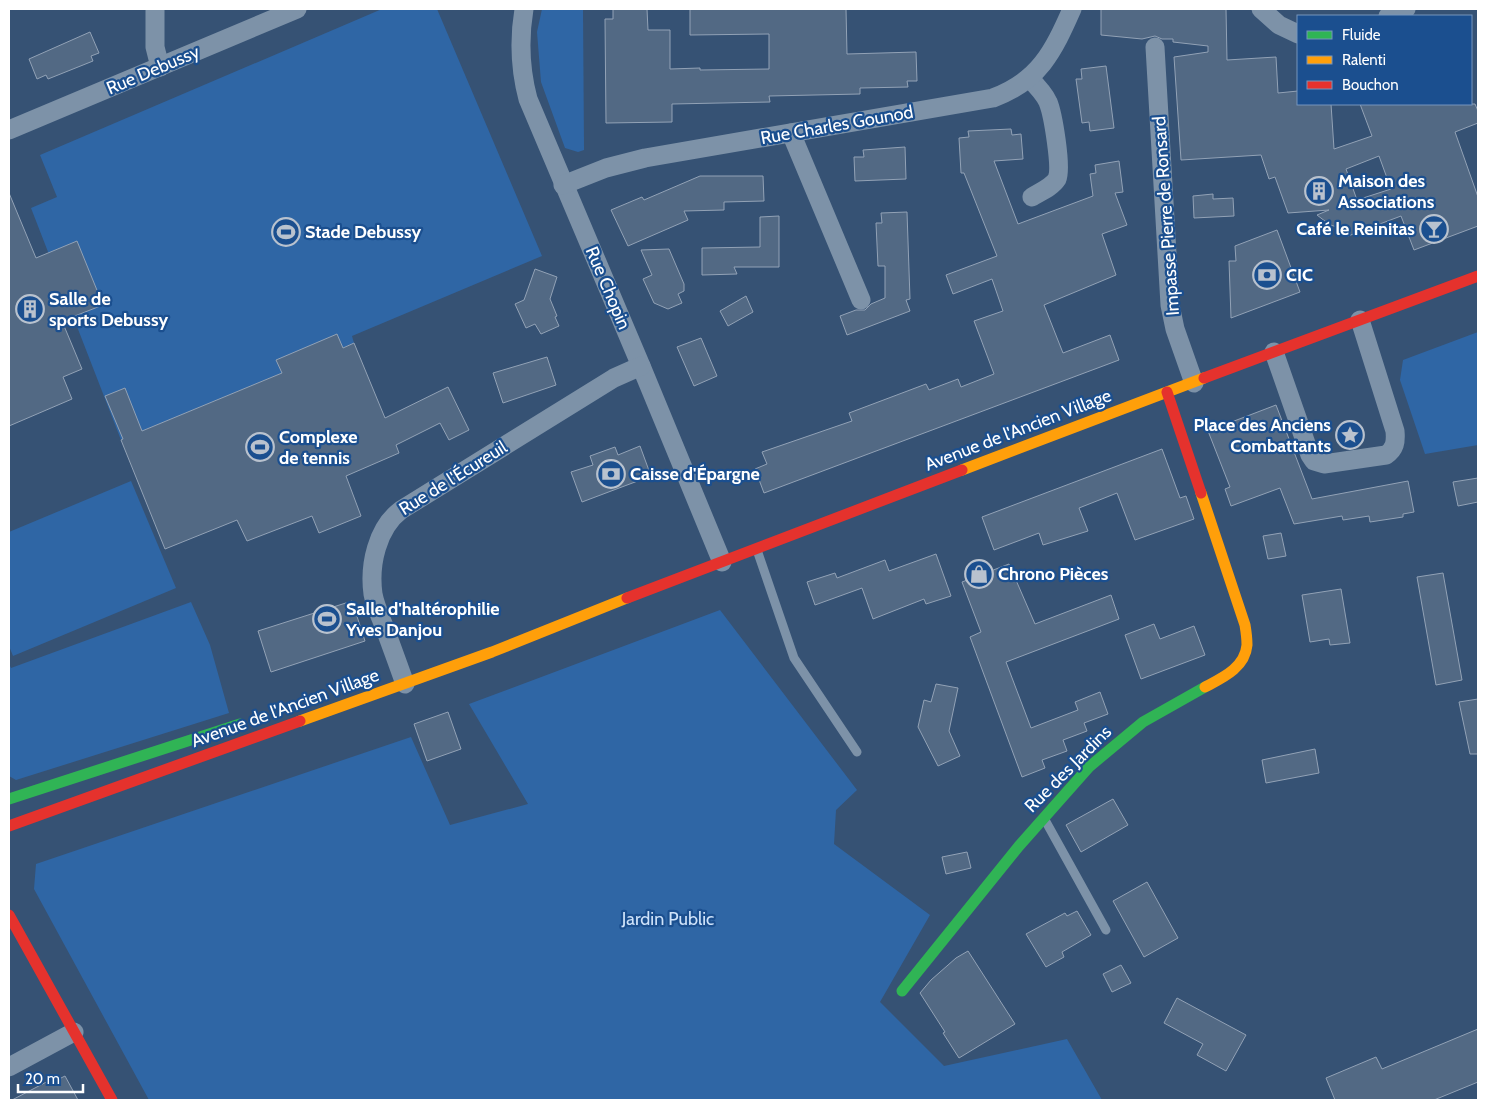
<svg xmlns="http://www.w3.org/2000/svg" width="1487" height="1109" font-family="Cabin,sans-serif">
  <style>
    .green { fill: #2f66a5 }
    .building { fill: #526984; stroke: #92a2b6; fill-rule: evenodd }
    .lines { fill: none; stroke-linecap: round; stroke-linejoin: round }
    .lane { stroke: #7d92a8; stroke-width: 9 }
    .street { stroke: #7d92a8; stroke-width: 19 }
    .fast { stroke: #30b455; stroke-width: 11 }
    .slow { stroke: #ff9f0a; stroke-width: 11 }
    .jam { stroke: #e5322d; stroke-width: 11 }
    .labels { text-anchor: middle; stroke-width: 4.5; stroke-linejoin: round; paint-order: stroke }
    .street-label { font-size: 18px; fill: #fff; stroke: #1b4f8f }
    .poi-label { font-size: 18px; font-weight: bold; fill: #fff; stroke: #1b4f8f; text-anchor: start }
    .park-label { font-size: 18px; fill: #cfe3fa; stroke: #1b4f8f }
  </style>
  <rect width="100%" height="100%" fill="#365274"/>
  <g class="green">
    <polygon points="382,9 437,9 542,256 352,336 354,343 121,440 31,208 57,197 40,155"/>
    <polygon points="542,9 583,9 584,150 578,152 565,148 541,82 537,32"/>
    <polygon points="1478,332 1478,445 1425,454 1400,380 1403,360"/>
    <polygon points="131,481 176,588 13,656 9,646 9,532"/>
    <polygon points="191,602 210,645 229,713 16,780 9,776 9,664 11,668"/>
    <polygon points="720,610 857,790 836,810 834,844 930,915 880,1002 944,1066 1067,1039 1102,1100 149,1100 34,889 36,864 411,737 450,825 528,804 469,704"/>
  </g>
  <g class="building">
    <polygon points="613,9 647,9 648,30 670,30 670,69 700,68 700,70 769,69 769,34 690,35 690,9 846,9 847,54 916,52 917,81 907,81 908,87 860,88 860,94 769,96 770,102 672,104 672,122 606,123 605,19 613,19"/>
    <path d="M1101,9H1226L1227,60L1276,57L1278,93L1298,91V104H1331L1334,149L1372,136L1360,104H1475L1478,111V123L1455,132L1478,197V226L1414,250L1401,216L1348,236L1345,229L1330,225L1317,215L1329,210L1288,213L1275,177L1269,179L1261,155L1181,160L1174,57L1208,52V46L1173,42V39H1162L1155,36L1142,39L1101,35ZM1379,156L1391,189L1357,200L1346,169Z"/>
    <polygon points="90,32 99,53 91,56 93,61 48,79 46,75 37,79 29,59"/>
    <polygon points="1106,66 1114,128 1090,131 1089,122 1082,123 1076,79 1082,79 1081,69"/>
    <polygon points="1011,129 1012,135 1021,134 1023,159 994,161 1018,224 1093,196 1090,174 1096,173 1095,165 1119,161 1123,192 1115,193 1127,225 1102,234 1116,275 1044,305 1063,353 1110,335 1119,360 764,493 755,469 767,464 762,452 852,421 849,413 926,384 929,390 958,379 961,387 994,374 974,321 1003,311 992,279 953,294 946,275 997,256 964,173 961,173 959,138 969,137 968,131"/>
    <polygon points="905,147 906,179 855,181 854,157 864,157 863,150"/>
    <polygon points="700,176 763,176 764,201 724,202 724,210 684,211 688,220 628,246 611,210 642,197 644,200"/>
    <polygon points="9,193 36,258 77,241 103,305 62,321 82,369 63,377 72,399 9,426"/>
    <polygon points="1213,194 1213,199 1233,198 1234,216 1194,218 1193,196"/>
    <polygon points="907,212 910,299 906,300 910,311 847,335 840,316 856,310 865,310 871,304 885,298 885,266 878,266 876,223 882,223 881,213"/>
    <polygon points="779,216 779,267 734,267 737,274 702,275 702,248 760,247 760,217"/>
    <polygon points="1277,230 1300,292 1231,318 1229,261 1236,261 1235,246"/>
    <polygon points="669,249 684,284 684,291 678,294 682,303 668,309 654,303 643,279 652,275 641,250"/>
    <polygon points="535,269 557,277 550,299 557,316 555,317 559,326 541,334 535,324 526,328 515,304 524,300"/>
    <polygon points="746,296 753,312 728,326 720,311"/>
    <polygon points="337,334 343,348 354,343 385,418 448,387 469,430 449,440 440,423 396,445 399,453 346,476 361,516 319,533 312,516 247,541 237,520 165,549 121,440 123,439 105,396 125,388 142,431 282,373 276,360"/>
    <polygon points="701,338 717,376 694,386 677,347"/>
    <polygon points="547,357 556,385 503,403 493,373"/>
    <polygon points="1276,405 1312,499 1408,481 1414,512 1403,514 1403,517 1370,522 1369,516 1343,520 1342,516 1294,524 1280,488 1231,506 1225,489 1230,487 1208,431"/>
    <polygon points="640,446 651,476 582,502 571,472 593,465 590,456 615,447 618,455"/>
    <polygon points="1162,449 1180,498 1186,496 1194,519 1135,540 1117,493 1079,508 1088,531 1043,545 1039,533 994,550 982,517"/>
    <polygon points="1478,478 1478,502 1458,506 1453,482"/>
    <polygon points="1281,533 1286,556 1268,559 1263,536"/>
    <polygon points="936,554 951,596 926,604 924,599 873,619 862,588 815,605 807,582 835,573 837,578 885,560 889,571"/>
    <polygon points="1009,564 1035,624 1111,595 1119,619 1006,662 1031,728 1078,710 1075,702 1100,692 1108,714 1084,723 1087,731 1063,740 1067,751 1042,760 1045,768 1022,777 970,637 981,632 962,582"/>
    <polygon points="1443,573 1462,680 1436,685 1417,577"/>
    <polygon points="1341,589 1350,643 1330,645 1329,639 1310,642 1302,595"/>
    <polygon points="352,601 365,641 271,672 258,631"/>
    <polygon points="1154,624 1160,639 1194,626 1205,655 1141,679 1125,635"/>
    <polygon points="936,684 958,688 949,731 960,756 938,766 918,727 924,700 931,702"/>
    <polygon points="1478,699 1478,754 1470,754 1459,702"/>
    <polygon points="448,712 461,749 427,761 414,724"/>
    <polygon points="1315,749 1319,773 1266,783 1262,760"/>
    <polygon points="1113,799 1128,825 1081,852 1066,825"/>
    <polygon points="967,852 971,868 946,874 942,857"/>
    <polygon points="1147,882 1178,938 1144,957 1113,901"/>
    <polygon points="1077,911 1091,935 1062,952 1064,957 1046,967 1026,934 1065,913 1067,916"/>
    <polygon points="968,951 1015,1024 959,1058 943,1033 945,1032 920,993 931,980 956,958"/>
    <polygon points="1121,965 1131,983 1112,992 1103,974"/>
    <polygon points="1177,998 1246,1035 1226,1071 1197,1055 1203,1044 1164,1023"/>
    <polygon points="1478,1029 1478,1082 1434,1100 1335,1100 1326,1078 1376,1057 1382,1069"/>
    <polygon points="65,1076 78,1100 12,1100 54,1078 55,1081"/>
  </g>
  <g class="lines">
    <g class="lane">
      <polyline points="757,550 794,658 857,752"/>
      <polyline points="1045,820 1106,930"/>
    </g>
    <g class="street">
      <polyline points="155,9 155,47 160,67"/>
      <path d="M524,9C519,39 520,69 528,99L641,366L722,562"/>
      <polyline points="1261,9 1279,25 1298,34"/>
      <polyline points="1388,16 1406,9"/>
      <polyline points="1155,47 1170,305 1175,329 1194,383"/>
      <path d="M1029,78C1036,85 1044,93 1048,102C1053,114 1062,168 1057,179C1052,187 1040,192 1032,197"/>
      <polyline points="9,130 297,9"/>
      <polyline points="791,133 861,300"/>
      <path d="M563,185L606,168L645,158L993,98C1039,81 1053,52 1072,9"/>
      <path d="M1274,352L1310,455L1314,461L1324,464L1386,455C1395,449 1396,442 1395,431L1360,320"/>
      <path d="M405,684C398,664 391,645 384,626C380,616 375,605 373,594C369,565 377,528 401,510L614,378L641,366"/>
      <polyline points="9,1067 74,1032"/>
    </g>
    <g class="fast">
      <polyline points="9,799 240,724"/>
      <polyline points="902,991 1019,846 1089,767 1143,722 1205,687"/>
    </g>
    <g class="slow">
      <polyline points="962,470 1204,378"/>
      <path d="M1201,493L1245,625C1246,631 1247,638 1247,645C1245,668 1222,678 1205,687"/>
      <polyline points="300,721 492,652 627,598"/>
    </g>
    <g class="jam">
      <polyline points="1204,378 1478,276"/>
      <polyline points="1167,392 1201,493"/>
      <polyline points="627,598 962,470"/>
      <polyline points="9,826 300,721"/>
      <polyline points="9,915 112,1100"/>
    </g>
  </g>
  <defs>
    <symbol id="building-ring" viewBox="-11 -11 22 22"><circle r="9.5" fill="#1b4f8f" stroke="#b9c2ce" stroke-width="1.5"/><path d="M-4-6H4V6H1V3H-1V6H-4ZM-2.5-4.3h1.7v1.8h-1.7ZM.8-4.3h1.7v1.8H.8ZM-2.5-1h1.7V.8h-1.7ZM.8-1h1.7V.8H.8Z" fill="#b9c2ce"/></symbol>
    <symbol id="bar-ring" viewBox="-11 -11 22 22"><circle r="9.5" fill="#1b4f8f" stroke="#b9c2ce" stroke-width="1.5"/><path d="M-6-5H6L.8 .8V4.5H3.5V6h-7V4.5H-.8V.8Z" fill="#b9c2ce"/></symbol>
    <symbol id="stadium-ring" viewBox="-11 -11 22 22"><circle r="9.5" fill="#1b4f8f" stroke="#b9c2ce" stroke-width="1.5"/><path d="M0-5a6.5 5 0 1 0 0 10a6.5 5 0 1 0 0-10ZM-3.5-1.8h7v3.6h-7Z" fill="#b9c2ce"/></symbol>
    <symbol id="bank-ring" viewBox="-11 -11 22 22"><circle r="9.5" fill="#1b4f8f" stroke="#b9c2ce" stroke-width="1.5"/><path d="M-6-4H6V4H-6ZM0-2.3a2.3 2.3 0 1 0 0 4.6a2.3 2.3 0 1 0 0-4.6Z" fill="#b9c2ce"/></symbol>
    <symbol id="sight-ring" viewBox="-11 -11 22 22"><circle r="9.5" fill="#1b4f8f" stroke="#b9c2ce" stroke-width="1.5"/><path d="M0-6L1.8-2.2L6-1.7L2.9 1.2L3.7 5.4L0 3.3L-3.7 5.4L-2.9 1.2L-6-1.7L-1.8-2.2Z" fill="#b9c2ce"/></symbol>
    <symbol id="shop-ring" viewBox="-11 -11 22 22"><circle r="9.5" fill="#1b4f8f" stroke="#b9c2ce" stroke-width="1.5"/><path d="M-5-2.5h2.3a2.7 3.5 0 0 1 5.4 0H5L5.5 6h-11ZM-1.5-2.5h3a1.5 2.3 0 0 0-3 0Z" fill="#b9c2ce"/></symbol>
  </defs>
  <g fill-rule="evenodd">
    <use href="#building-ring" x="1303" y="175" width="32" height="32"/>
    <use href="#bar-ring" x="1418" y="213" width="32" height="32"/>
    <use href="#stadium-ring" x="270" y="216" width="32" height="32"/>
    <use href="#bank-ring" x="1251" y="259" width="32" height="32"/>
    <use href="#building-ring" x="14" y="293" width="32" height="32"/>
    <use href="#sight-ring" x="1334" y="419" width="32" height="32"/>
    <use href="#stadium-ring" x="244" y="431" width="32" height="32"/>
    <use href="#bank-ring" x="595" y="458" width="32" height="32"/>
    <use href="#shop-ring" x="963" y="558" width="32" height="32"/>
    <use href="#stadium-ring" x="311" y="603" width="32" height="32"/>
  </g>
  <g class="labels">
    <g class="street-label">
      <text transform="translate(153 70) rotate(-23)" y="6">Rue Debussy</text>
      <text transform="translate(837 125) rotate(-10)" y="6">Rue Charles Gounod</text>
      <text transform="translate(1166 216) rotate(-94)" y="6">Impasse Pierre de Ronsard</text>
      <text transform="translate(608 288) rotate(67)" y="6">Rue Chopin</text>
      <text transform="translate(1018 430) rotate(-21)" y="6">Avenue de l'Ancien Village</text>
      <text transform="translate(453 478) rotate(-32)" y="6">Rue de l'Écureuil</text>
      <text transform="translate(285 708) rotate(-20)" y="6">Avenue de l'Ancien Village</text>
      <text transform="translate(1068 769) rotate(-45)" y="6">Rue des Jardins</text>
    </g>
    <g class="poi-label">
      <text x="1338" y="187">Maison des<tspan x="1338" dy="21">Associations</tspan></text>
      <text x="1415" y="235" text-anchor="end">Café le Reinitas</text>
      <text x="305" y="238">Stade Debussy</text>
      <text x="1286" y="281">CIC</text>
      <text x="49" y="305">Salle de<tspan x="49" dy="21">sports Debussy</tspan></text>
      <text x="1331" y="431" text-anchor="end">Place des Anciens<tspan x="1331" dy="21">Combattants</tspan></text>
      <text x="279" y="443">Complexe<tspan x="279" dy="21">de tennis</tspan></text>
      <text x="630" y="480">Caisse d'Épargne</text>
      <text x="998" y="580">Chrono Pièces</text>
      <text x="346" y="615">Salle d'haltérophilie<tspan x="346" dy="21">Yves Danjou</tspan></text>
    </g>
    <g class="park-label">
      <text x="668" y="925">Jardin Public</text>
    </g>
  </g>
  <rect width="1487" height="1109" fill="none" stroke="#ffffff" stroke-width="20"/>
  <rect x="1297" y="15" width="175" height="90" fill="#1b4f8f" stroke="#7695bc"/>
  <rect x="1307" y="31" width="25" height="8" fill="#30b455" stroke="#7695bc"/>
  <text x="1342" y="40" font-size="15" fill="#ffffff">Fluide</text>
  <rect x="1307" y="56" width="25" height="8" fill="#ff9f0a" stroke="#7695bc"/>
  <text x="1342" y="65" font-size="15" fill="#ffffff">Ralenti</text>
  <rect x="1307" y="81" width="25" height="8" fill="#e5322d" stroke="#7695bc"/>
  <text x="1342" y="90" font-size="15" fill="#ffffff">Bouchon</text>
  <path d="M18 1084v8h65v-8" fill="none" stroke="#ffffff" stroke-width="2.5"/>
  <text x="25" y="1084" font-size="15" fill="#ffffff" stroke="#1b4f8f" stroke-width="4" paint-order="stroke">20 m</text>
</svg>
